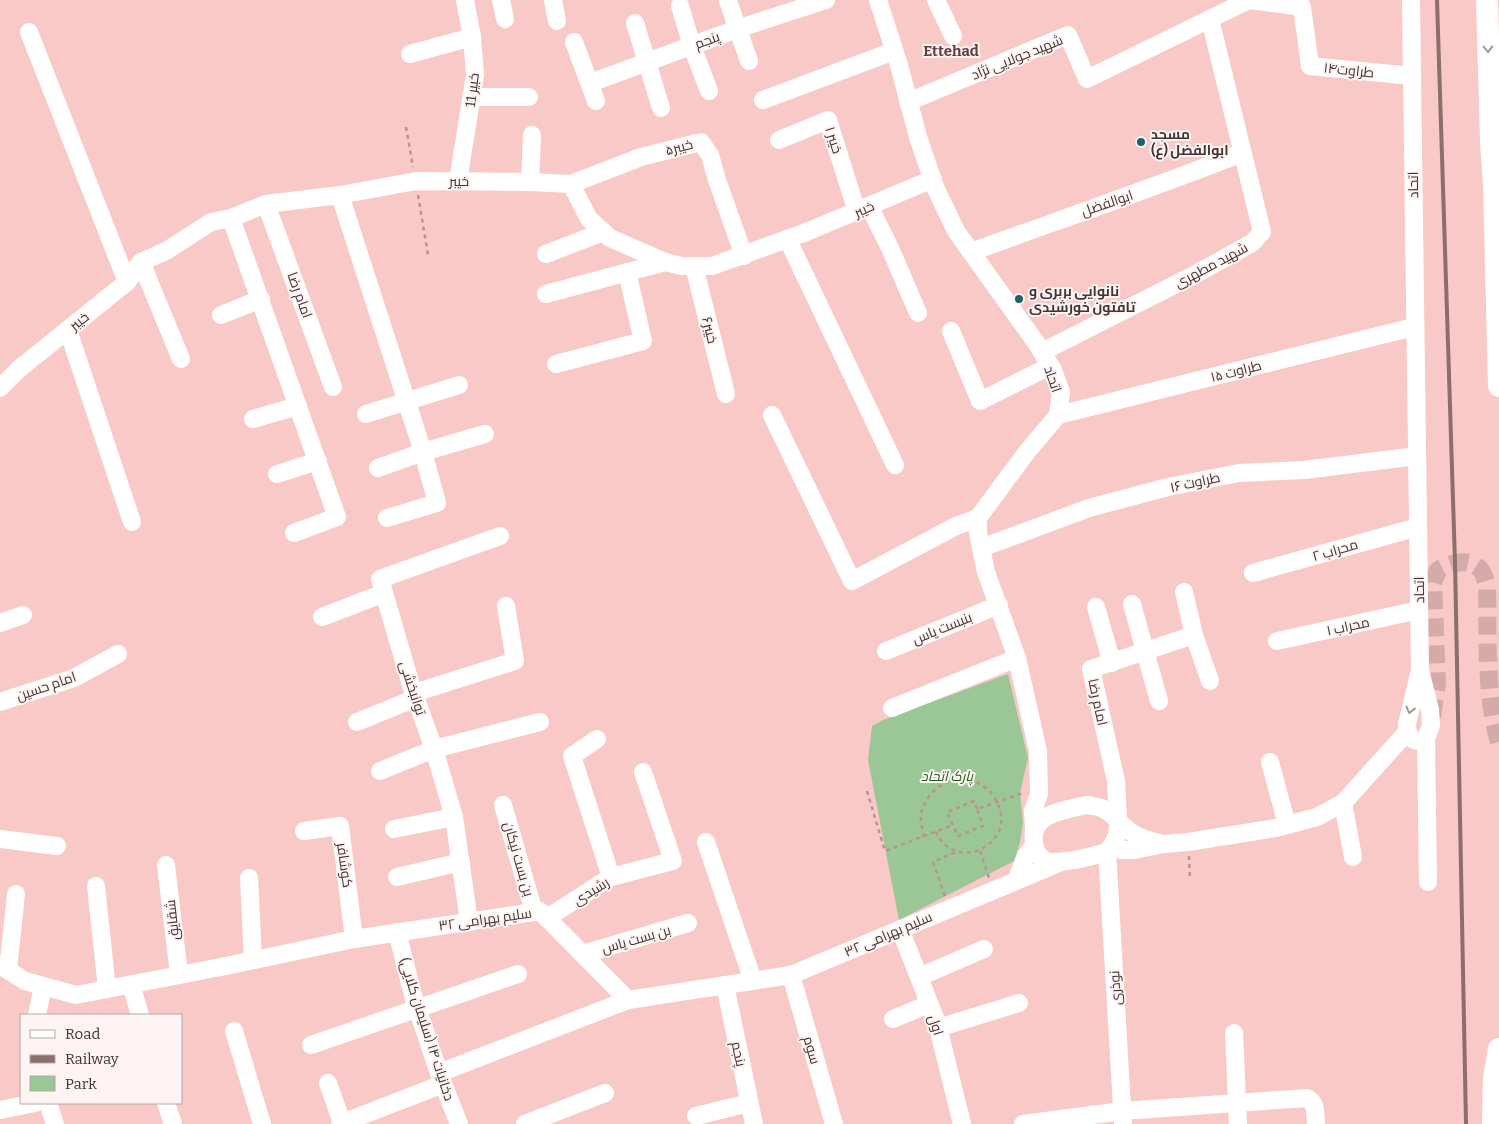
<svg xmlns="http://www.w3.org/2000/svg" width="1499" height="1124" font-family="Bitter,Cairo,serif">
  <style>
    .green { fill: #9ac795 }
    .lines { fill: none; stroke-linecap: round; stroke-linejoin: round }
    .minor-tunnel { stroke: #d4aba8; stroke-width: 18; stroke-dasharray: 18 9; stroke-linecap: butt }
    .path { stroke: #b89491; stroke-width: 2.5; stroke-dasharray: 4 4; stroke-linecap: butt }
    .minor { stroke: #fff; stroke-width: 18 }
    .major { stroke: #fff; stroke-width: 22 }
    .rail { stroke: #8c6e6d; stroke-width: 4 }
    .oneway { stroke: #a29998 }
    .poi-dot { fill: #17656b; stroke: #fef4f4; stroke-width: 2 }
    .labels { text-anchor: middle; stroke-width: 4; stroke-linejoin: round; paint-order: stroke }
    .street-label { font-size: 14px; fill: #453332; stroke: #fef4f4 }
    .poi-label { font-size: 14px; font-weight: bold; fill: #453332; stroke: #fef4f4; text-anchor: start }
    .park-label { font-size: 14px; font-style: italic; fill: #1e6319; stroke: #fef4f4 }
    .neighbourhood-label { font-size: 15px; font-weight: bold; fill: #633d3c; stroke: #fef4f4 }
  </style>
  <rect width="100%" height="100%" fill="#f8c9c6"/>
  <polygon class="green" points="1008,674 1028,758 1020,793 1023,823 1020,842 1014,861 899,920 868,760 872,726 883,720"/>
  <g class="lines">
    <path class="minor-tunnel" d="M1432,717L1437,683L1433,582L1438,570C1452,563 1467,557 1480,569C1484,573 1485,580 1487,585C1488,634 1485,695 1499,742"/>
    <g class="path">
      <polyline points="406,127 413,167"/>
      <polyline points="418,195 428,255"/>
      <polyline points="867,791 885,851 953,825"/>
      <polyline points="977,809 974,801 947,812 958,836 983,826 977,809 1023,793"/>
      <path d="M924,837C923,830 920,821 921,814C931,771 987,766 1000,810C1002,818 1002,828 997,835C985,853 962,859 944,844C941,841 938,836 936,832"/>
      <polyline points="980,851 989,878"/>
      <polyline points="1189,856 1190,880"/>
      <polyline points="945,896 933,862 956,852"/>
    </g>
    <g class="minor">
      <polyline points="501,0 505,19"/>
      <polyline points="553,0 557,21"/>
      <polyline points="878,0 899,65 918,137 935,187 956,231 1037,344 1053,370 1061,392 1058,415 1026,453 978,518 978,533 986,572 1017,658 1038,751 1039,794 1033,811 1034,830"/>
      <polyline points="936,0 953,36"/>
      <polyline points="1249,0 1302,7 1310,66 1412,76"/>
      <path d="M1411,0L1420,670L1430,710L1431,725L1426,739C1413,744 1407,737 1407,724L1420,670"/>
      <polyline points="728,1 749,61"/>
      <polyline points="680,6 692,46 709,91"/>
      <polyline points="635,23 661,108"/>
      <polyline points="29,32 127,282"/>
      <polyline points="574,42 596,101"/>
      <polyline points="410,54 472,37"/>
      <polyline points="590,83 737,29 826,0"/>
      <polyline points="471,97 529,97"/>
      <polyline points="763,100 894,51"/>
      <polyline points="908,102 1068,35 1087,79 1249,0"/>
      <polyline points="779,140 828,120 857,212"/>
      <polyline points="458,181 475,75 472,37 465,0"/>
      <polyline points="530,182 532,135"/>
      <polyline points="571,184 641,157 701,142 710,155 717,180 744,256"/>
      <polyline points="340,195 423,452 437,503 387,518"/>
      <polyline points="266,204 333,387"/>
      <polyline points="869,206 890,248 918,313"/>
      <polyline points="231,218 337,517 294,533"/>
      <polyline points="788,240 895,465"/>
      <path d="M971,252C1062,219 1153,188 1242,153"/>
      <polyline points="546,254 603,232"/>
      <polyline points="141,262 181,359"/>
      <polyline points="694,266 726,394"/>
      <polyline points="546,294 665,262"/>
      <polyline points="221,315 261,299"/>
      <polyline points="68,330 132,522"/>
      <polyline points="951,331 980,401 1050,366"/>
      <polyline points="1042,352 1194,275 1252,243 1262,232 1210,19"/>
      <polyline points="556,364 643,341 627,272"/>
      <polyline points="0,388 19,369 127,282 141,262 166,251 211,222 231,218 266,204 340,195 416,181 530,182 571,184 589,219 610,238 665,262 682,266 712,266 804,233 933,179"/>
      <polyline points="366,414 459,385"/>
      <polyline points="772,415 852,581 956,526 978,518"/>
      <polyline points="1058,415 1414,327"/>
      <polyline points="253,419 298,406"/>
      <polyline points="378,468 423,452 485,434"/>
      <polyline points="277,474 318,461"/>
      <polyline points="981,548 1089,508 1168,487 1239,473 1304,470 1417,456"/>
      <polyline points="1253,573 1418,527"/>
      <polyline points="1184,592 1194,635 1210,681"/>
      <polyline points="1132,604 1159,701"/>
      <polyline points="1096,607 1112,663"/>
      <polyline points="322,617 384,593"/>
      <polyline points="0,623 23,615"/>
      <polyline points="1277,641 1419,610"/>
      <polyline points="886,651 999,605"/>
      <polyline points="414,693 515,661 506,606"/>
      <polyline points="0,702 74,678 118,654"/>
      <polyline points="892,708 1017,658"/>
      <polyline points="357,722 416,698"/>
      <polyline points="597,739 572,756 611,877"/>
      <polyline points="1426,739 1428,882"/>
      <polyline points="1270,762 1287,825"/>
      <polyline points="380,771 434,749 540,722"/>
      <polyline points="1343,803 1353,857"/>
      <polyline points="503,805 534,912"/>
      <path d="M1087,805C1103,807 1107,809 1118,821C1118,832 1117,841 1109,849C1103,856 1055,865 1046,861C1039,858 1035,850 1034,843C1029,813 1066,810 1087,805Z"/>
      <polyline points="394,829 454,817"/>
      <polyline points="304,831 340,826 354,939"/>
      <polyline points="0,839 57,846"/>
      <polyline points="706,842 753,981"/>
      <path d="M1160,843C1140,839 1133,835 1118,821L1116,781L1091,669L1194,635"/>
      <polyline points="1111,847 1121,850 1134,850 1164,844 1188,842 1276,828 1317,817 1343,803 1407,732"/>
      <polyline points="1107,851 1123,1124"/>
      <polyline points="166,865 179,975"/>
      <polyline points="397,877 461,862"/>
      <polyline points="249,878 253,960"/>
      <polyline points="1016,881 1026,856 1034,845"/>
      <polyline points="96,886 107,989"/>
      <polyline points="547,918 611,877 673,861 643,772"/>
      <polyline points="469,922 454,817 434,749 411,685 380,579 500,536"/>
      <polyline points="900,929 937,1023 962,1124"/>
      <polyline points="397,932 414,999 439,1073 459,1124"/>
      <polyline points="583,954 688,923"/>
      <polyline points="0,965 25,981 76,995 226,966 354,939 540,911 628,1000 791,975 1059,863"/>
      <polyline points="8,970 16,894"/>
      <polyline points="791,975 834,1124"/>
      <polyline points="919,977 984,949"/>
      <polyline points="131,984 140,1015"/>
      <polyline points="725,985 754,1124"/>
      <polyline points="37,1015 43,986"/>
      <polyline points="893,1019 929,1004"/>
      <polyline points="938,1028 1019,1003"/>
      <polyline points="234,1031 262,1124"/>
      <polyline points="1234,1033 1238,1124"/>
      <polyline points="311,1045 518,974"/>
      <polyline points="439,1073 628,1000"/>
      <polyline points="328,1083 342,1123"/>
      <polyline points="48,1103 55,1124"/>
      <polyline points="166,1103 173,1124"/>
      <polyline points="0,1110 35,1103"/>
      <polyline points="696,1116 749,1103"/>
      <polyline points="340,1124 443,1084"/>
      <polyline points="525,1124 605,1093"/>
      <path d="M1023,1124L1122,1111L1307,1098C1317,1102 1315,1115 1316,1124"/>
    </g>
    <g class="major">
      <polyline points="1487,0 1491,142 1494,184 1499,386"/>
      <polyline points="1493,1124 1494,1078 1499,1049"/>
    </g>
    <polyline class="rail" points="1437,0 1455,562 1466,1124"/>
  </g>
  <defs><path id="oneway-chevron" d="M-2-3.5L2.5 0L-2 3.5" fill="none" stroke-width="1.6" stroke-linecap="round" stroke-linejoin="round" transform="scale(1.25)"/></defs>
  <g class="oneway">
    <use href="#oneway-chevron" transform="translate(1488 49) rotate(88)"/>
    <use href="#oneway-chevron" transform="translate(1410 710) rotate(104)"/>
  </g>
  <g class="poi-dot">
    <circle cx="1141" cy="142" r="5"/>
    <circle cx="1019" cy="299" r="5"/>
  </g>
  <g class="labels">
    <g class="street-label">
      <text transform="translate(707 40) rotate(-20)" y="5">پنجم</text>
      <text transform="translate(1017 57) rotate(-22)" y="5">شهید جولایی نژاد</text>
      <text transform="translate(1349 70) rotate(6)" y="5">طراوت۱۴</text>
      <text transform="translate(472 90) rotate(-83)" y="5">خبیر 11</text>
      <text transform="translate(834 140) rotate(72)" y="5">خیبر ۱</text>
      <text transform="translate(679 147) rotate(-15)" y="5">خیبر۵</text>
      <text x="459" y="186">خیبر</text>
      <text transform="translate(1413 185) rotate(-91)" y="5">اتحاد</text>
      <text transform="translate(1107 203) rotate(-19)" y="5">ابوالفضل</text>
      <text transform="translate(864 209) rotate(-24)" y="5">خیبر</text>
      <text transform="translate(1211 265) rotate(-28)" y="5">شهید مطهری</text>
      <text transform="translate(300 295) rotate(70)" y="5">امام رضا</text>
      <text transform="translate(79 321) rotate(-39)" y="5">خیبر</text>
      <text transform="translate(710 330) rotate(76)" y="5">خیبر۶</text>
      <text transform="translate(1236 371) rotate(-14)" y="5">طراوت ۱۵</text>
      <text transform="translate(1053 379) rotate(71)" y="5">اتحاد</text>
      <text transform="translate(1195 482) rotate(-12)" y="5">طراوت ۱۶</text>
      <text transform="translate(1335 550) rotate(-16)" y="5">محراب ۲</text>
      <text transform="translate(1419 590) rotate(-91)" y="5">اتحاد</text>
      <text transform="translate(1348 626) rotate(-12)" y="5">محراب ۱</text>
      <text transform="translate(942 628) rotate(-22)" y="5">بنبست یاس</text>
      <text transform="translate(46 686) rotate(-19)" y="5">امام حسین</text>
      <text transform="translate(413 688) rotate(72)" y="5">توانبخشی</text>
      <text transform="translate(1098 702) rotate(78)" y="5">امام رضا</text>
      <text transform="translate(519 859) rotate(74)" y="5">بن بست نیکان</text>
      <text transform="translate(345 865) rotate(82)" y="5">کوشافر</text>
      <text transform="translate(591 891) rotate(-32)" y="5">رشیدی</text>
      <text transform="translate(485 919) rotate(-8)" y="5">سلیم بهرامی ۳۲</text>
      <text transform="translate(172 920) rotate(-96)" y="5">شقایق</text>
      <text transform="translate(888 934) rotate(-23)" y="5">سلیم بهرامی ۳۲</text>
      <text transform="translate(636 939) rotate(-16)" y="5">بن بست یاس</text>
      <text transform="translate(1115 988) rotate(-93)" y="5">نوذری</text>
      <text transform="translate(936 1025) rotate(72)" y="5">اول</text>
      <text transform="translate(427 1029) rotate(72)" y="5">دخانیات ۱۴ (سلیمان کلایی)</text>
      <text transform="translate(812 1050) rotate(74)" y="5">سوم</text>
      <text transform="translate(739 1054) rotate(78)" y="5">پنجم</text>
    </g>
    <g class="poi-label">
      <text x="1151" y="139">مسجد<tspan x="1151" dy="16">ابوالفضل (ع)</tspan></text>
      <text x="1029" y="296">نانوایی بربری و<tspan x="1029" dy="16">تافتون خورشیدی</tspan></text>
    </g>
    <g class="park-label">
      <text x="947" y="781">پارک اتحاد</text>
    </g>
    <g class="neighbourhood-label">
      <text x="951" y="56">Ettehad</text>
    </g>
  </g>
  <rect x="20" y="1014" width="162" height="90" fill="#fef4f4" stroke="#b4a7a6"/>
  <rect x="30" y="1030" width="25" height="8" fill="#ffffff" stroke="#b4a7a6"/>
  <text x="65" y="1039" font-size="15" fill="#453332">Road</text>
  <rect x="30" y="1055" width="25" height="8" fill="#8c6e6d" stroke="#b4a7a6"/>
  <text x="65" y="1064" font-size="15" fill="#453332">Railway</text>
  <rect x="30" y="1076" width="25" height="15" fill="#9ac795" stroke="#b4a7a6"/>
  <text x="65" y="1089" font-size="15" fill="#453332">Park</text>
</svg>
